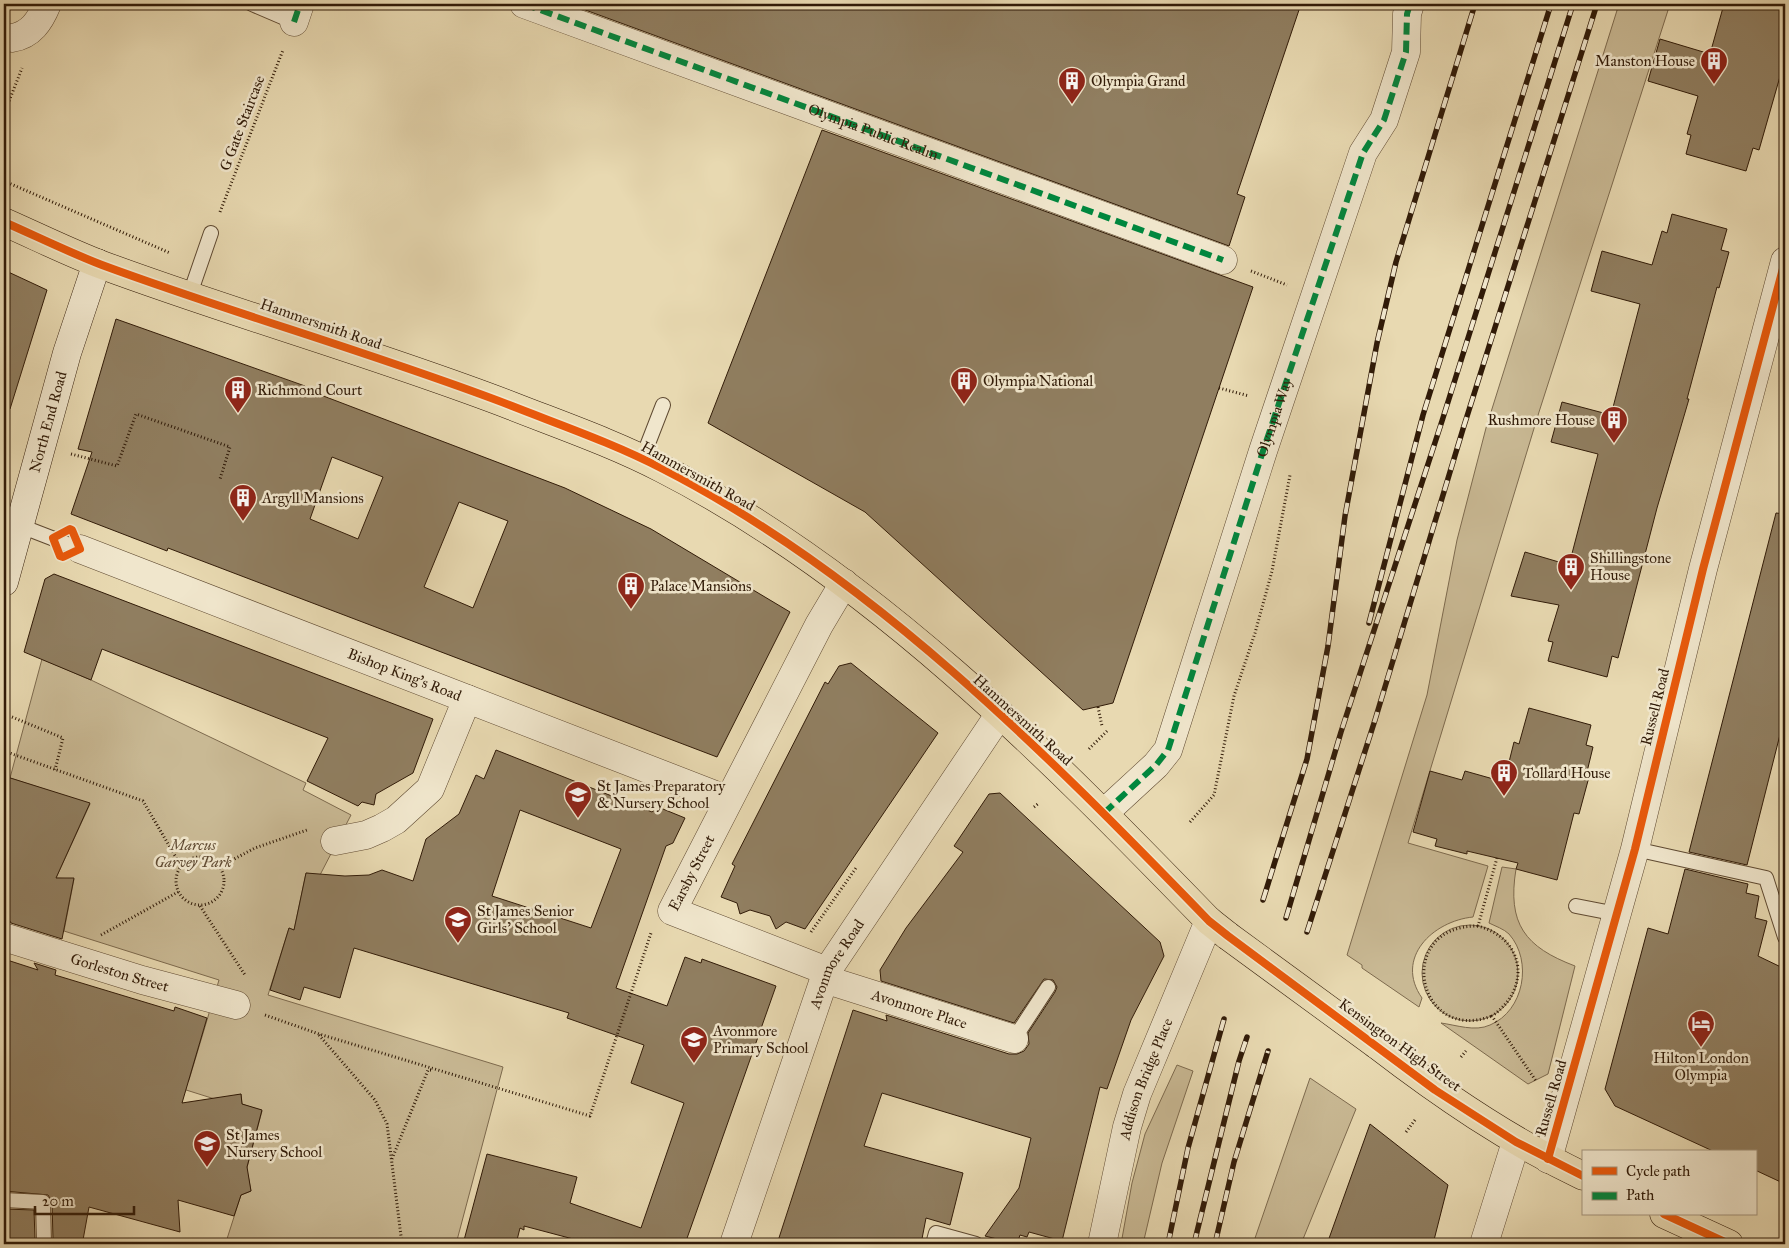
<svg xmlns="http://www.w3.org/2000/svg" width="1789" height="1248" font-family="'IM FELL Great Primer',serif">
  <style>
    .green { fill: #c9b994; stroke: #7d6a4e }
    .building { fill: #907e60; stroke: #311b08; fill-rule: evenodd }
    .lines { fill: none; stroke-linecap: round; stroke-linejoin: round }
    .lane-casing { stroke: #5f4a32; stroke-width: 16 }
    .street-casing { stroke: #5f4a32; stroke-width: 29 }
    .secondary-casing { stroke: #311b08; stroke-width: 29 }
    .primary-casing { stroke: #311b08; stroke-width: 29 }
    .path { stroke: #311b08; stroke-width: 3; stroke-dasharray: 1 2.5; stroke-linecap: butt }
    .lane { stroke: #f0e6cc; stroke-width: 14 }
    .street { stroke: #f0e6cc; stroke-width: 28 }
    .secondary { stroke: #f0e6cc; stroke-width: 28 }
    .primary { stroke: #e8d9b1; stroke-width: 28 }
    .rail-casing { stroke: #311b08; stroke-width: 5.5 }
    .rail { stroke: #f0e6cc; stroke-width: 4; stroke-dasharray: 11; stroke-linecap: butt }
    .primary-bridge-casing { stroke: #311b08; stroke-width: 29; stroke-linecap: butt }
    .primary-bridge { stroke: #e8d9b1; stroke-width: 28 }
    .quiet { stroke: #00873e; stroke-width: 6; stroke-dasharray: 12 6; stroke-linecap: butt }
    .cycleway-casing { stroke: #f0e6cc; stroke-width: 11 }
    .cycleway { stroke: #e8590c; stroke-width: 8 }
    .labels { text-anchor: middle; stroke-width: 5; stroke-linejoin: round; paint-order: stroke }
    .poi-label { font-size: 15px; fill: #311b08; stroke: #f0e6cc; text-anchor: start }
    .street-label { font-size: 15px; fill: #311b08; stroke: #f0e6cc }
    .park-label { font-size: 15px; font-style: italic; fill: #5f4a32; stroke: #f0e6cc }
  </style>
  <rect width="100%" height="100%" fill="#e8d9b1"/>
  <filter id="stains"><feTurbulence type="fractalNoise" baseFrequency=".004" numOctaves="4"/><feColorMatrix values="0 0 0 0 .2 0 0 0 0 .09 0 0 0 0 .02 0 0 0 .5 -.17"/></filter>
  <radialGradient id="worn" r=".72"><stop offset=".6" stop-color="#630" stop-opacity="0"/><stop offset="1" stop-color="#630" stop-opacity=".3"/></radialGradient>
  <g class="green">
    <path d="M1619,4H1670L1539,412L1408,843L1488,866L1473,917C1433,921 1394,958 1422,998L1419,1007L1362,968V965L1347,955L1427,695L1457,540L1486,428Z"/>
    <polygon points="42,659 91,680 306,783 303,790 351,815 320,875 306,873 294,930 289,928 268,995 503,1067 456,1244 236,1244 226,1242 241,1195 251,1191 248,1175 245,1175 262,1111 242,1104 241,1094 221,1101 183,1089 189,1080 219,980 64,931 74,879 56,878 90,804 10,778"/>
    <path d="M1502,867L1516,869C1507,924 1525,947 1575,966L1548,1074L1528,1084L1441,1023C1456,1025 1475,1032 1490,1025C1524,1011 1533,961 1509,934C1504,929 1495,926 1489,923Z"/>
    <circle cx="1470" cy="973" r="48"/>
    <polygon points="1177,1065 1193,1071 1162,1163 1143,1244 1121,1244 1132,1183 1145,1134"/>
    <polygon points="1310,1078 1356,1109 1301,1244 1253,1244"/>
  </g>
  <g class="building">
    <polygon points="569,4 1301,4 1237,194 1245,197 1229,246"/>
    <polygon points="1724,4 1785,4 1785,59 1759,150 1753,148 1746,171 1686,154 1691,135 1687,134 1698,96 1648,81 1660,39 1710,54"/>
    <polygon points="822,130 1253,287 1113,703 1083,710 865,512 708,423"/>
    <polygon points="1672,214 1727,229 1721,250 1729,252 1719,288 1717,287 1687,399 1689,399 1657,508 1618,658 1612,656 1607,677 1548,661 1553,642 1548,641 1559,605 1511,596 1525,552 1569,565 1598,454 1551,442 1562,402 1611,415 1640,304 1591,291 1602,251 1652,265 1662,231 1667,233"/>
    <polygon points="4,270 47,290 10,409 4,408"/>
    <path d="M116,319L305,386V389L565,488L651,529L790,612L717,757L168,548L167,551L71,514L92,452L78,449ZM332,457L383,477L358,539L310,519ZM459,502L508,521L473,608L424,587Z"/>
    <polygon points="1776,513 1785,514 1785,715 1747,865 1689,852"/>
    <polygon points="54,574 433,719 413,773 376,794 374,805 362,802 358,806 307,781 328,738 102,649 91,680 24,652 45,579"/>
    <polygon points="851,663 938,733 805,929 786,922 776,929 770,916 750,910 740,914 737,903 721,897 735,866 732,864 825,682 828,684 839,666"/>
    <polygon points="1529,708 1591,725 1586,745 1593,747 1586,776 1589,777 1579,814 1574,813 1557,880 1516,869 1518,863 1467,851 1467,854 1435,846 1437,839 1413,832 1430,771 1462,780 1465,771 1504,782 1514,742 1519,744"/>
    <path d="M496,750L652,812L658,807L685,818L673,843L666,846L616,988L667,1006L685,957L701,963L702,959L776,986L685,1244H592L524,1226V1230L520,1228L516,1244H463L487,1154L577,1177L570,1203L641,1228L684,1103L631,1083L644,1045L567,1018L569,1013L354,948L340,998L304,987L300,1000L270,990L289,928L294,930L306,873L345,876L369,875L382,870L413,881L426,839L459,814L476,775L484,779ZM520,810L621,849L591,928L492,896Z"/>
    <polygon points="4,776 90,803 56,878 74,878 62,939 11,923 4,911"/>
    <polygon points="1000,793 1160,942 1164,956 1131,1020 1107,1089 1100,1087 1062,1241 1029,1232 1027,1237 1020,1235 1017,1244 985,1236 1019,1188 1031,1138 882,1093 864,1146 963,1173 950,1225 926,1218 921,1244 777,1244 853,1010 887,1021 886,1015 1009,1054 1017,1054 1024,1051 1029,1044 1028,1033 1055,992 1057,987 1053,980 1044,979 1014,1023 881,981 880,970 906,928 963,852 954,846 989,794"/>
    <polygon points="1685,869 1748,884 1746,893 1759,896 1755,918 1767,921 1758,956 1785,969 1785,1184 1755,1170 1755,1152 1715,1152 1615,1106 1605,1089 1648,928 1668,934"/>
    <polygon points="4,959 38,970 34,963 56,970 55,975 174,1011 175,1007 207,1018 182,1103 241,1094 242,1104 262,1110 247,1167 251,1191 241,1195 234,1216 178,1200 180,1232 89,1207 83,1240 53,1239 52,1202 48,1195 4,1191"/>
    <polygon points="1370,1124 1448,1185 1433,1244 1327,1244"/>
    <polygon points="4,1209 34,1210 35,1239 4,1239"/>
  </g>
  <g class="lines">
    <defs>
      <g id="lane">
        <polyline points="252,4 294,22"/>
        <polyline points="190,294 211,233"/>
        <polyline points="642,459 663,405"/>
        <polyline points="18,525 80,549"/>
        <polyline points="1635,849 1766,878 1785,937"/>
        <polyline points="1576,906 1617,914"/>
        <polyline points="1014,1039 1048,987"/>
        <polyline points="4,1200 43,1202 44,1244"/>
        <polyline points="933,1244 936,1233 976,1244"/>
      </g>
      <g id="street">
        <polyline points="524,4 1223,260"/>
        <polyline points="294,22 300,4"/>
        <path d="M12,38C31,35 40,21 47,4"/>
        <path id="s1" d="M80,549L728,800"/>
        <polyline points="1104,813 1156,765 1168,750 1263,451 1363,153 1384,120 1406,52 1407,14 1410,4"/>
        <polyline points="335,841 366,835 382,828 396,820 430,789 467,699"/>
        <path id="s2" d="M4,937L142,980L236,1005"/>
        <path id="s3" d="M827,971L672,911L819,625L844,583"/>
        <path id="s4" d="M824,979L1014,1039"/>
        <polyline points="1548,1159 1635,849 1703,569 1785,261"/>
        <path id="s5" d="M734,1244L827,971L999,715"/>
        <path id="s6" d="M1102,1244L1127,1127L1137,1094L1209,921"/>
        <polyline points="1484,1244 1516,1142"/>
      </g>
      <g id="secondary">
        <path id="s7" d="M4,582L67,353L97,263"/>
      </g>
      <g id="primary">
        <path d="M4,222C36,236 68,252 102,265C237,315 377,354 512,406C563,426 615,444 663,469C872,576 1047,754 1209,921L1228,936"/>
        <path d="M1377,1045C1442,1095 1508,1140 1583,1176"/>
        <polyline points="1664,1214 1729,1244"/>
      </g>
    </defs>
    <use href="#lane" class="lane-casing"/>
    <use href="#street" class="street-casing"/>
    <use href="#secondary" class="secondary-casing"/>
    <use href="#primary" class="primary-casing"/>
    <g class="path">
      <polyline points="4,114 22,68"/>
      <polyline points="4,181 170,253"/>
      <polyline points="220,212 283,50"/>
      <polyline points="1251,271 1287,285"/>
      <polyline points="1219,388 1249,396"/>
      <polyline points="71,454 117,466 136,414 230,447 220,479"/>
      <polyline points="1098,707 1102,726"/>
      <polyline points="12,717 63,738 55,770"/>
      <polyline points="1089,749 1107,731"/>
      <polyline points="4,751 143,801 181,866"/>
      <polyline points="1034,807 1039,803"/>
      <polyline points="1190,822 1214,795 1234,696 1255,633 1272,571 1290,475"/>
      <circle cx="200" cy="881" r="24"/>
      <path d="M1497,858L1478,926C1526,939 1531,989 1492,1016L1536,1081"/>
      <polyline points="219,867 255,848 307,830"/>
      <polyline points="200,906 245,975"/>
      <path d="M1478,926C1393,925 1416,1045 1492,1016"/>
      <polyline points="811,932 856,868"/>
      <polyline points="101,935 178,892"/>
      <polyline points="265,1015 319,1034 590,1116 651,933"/>
      <polyline points="319,1035 375,1100 387,1124 402,1244"/>
      <polyline points="1461,1057 1466,1051"/>
      <polyline points="1406,1132 1415,1120"/>
      <polyline points="392,1159 428,1070 431,1070"/>
    </g>
    <use href="#lane" class="lane"/>
    <use href="#street" class="street"/>
    <use href="#secondary" class="secondary"/>
    <use href="#primary" class="primary"/>
    <defs>
      <g id="rail">
        <polyline points="1369,623 1423,415 1551,4"/>
        <polyline points="1263,900 1307,759 1328,646 1345,516 1377,343 1396,262 1475,4"/>
        <polyline points="1286,918 1341,732 1442,421 1573,4"/>
        <polyline points="1307,932 1375,720 1463,429 1597,4"/>
        <polyline points="1168,1244 1188,1148 1224,1019"/>
        <polyline points="1194,1244 1239,1061 1247,1037"/>
        <polyline points="1215,1244 1234,1162 1268,1051"/>
      </g>
    </defs>
    <use href="#rail" class="rail-casing"/>
    <use href="#rail" class="rail"/>
    <defs>
      <polyline id="primary-bridge" points="1228,936 1377,1045"/>
    </defs>
    <use href="#primary-bridge" class="primary-bridge-casing"/>
    <use href="#primary-bridge" class="primary-bridge"/>
    <g class="quiet">
      <path id="s8" d="M524,4L1223,260"/>
      <polyline points="294,22 300,4"/>
      <path id="s9" d="M1104,813L1156,765L1168,750L1263,451L1363,153L1384,120L1406,52L1407,14L1410,4"/>
    </g>
    <defs>
      <g id="cycleway">
        <path d="M4,222C36,236 68,252 102,265C237,315 377,354 512,406C563,426 615,444 663,469C872,576 1047,754 1209,921L1228,936L1435,1090L1516,1142L1583,1176"/>
        <polygon points="70,529 72,530 80,549 63,557 60,556 53,538"/>
        <polyline points="1548,1159 1635,849 1703,569 1785,261"/>
        <polyline points="1664,1214 1729,1244"/>
      </g>
    </defs>
    <use href="#cycleway" class="cycleway-casing"/>
    <use href="#cycleway" class="cycleway"/>
  </g>
  <defs>
    <symbol id="building-pin" viewBox="-11 -11 22 30"><path d="M0 17L-7.5 6A9.5 9.5 0 1 1 7.5 6Z" fill="#8f2418" stroke="#f0e6cc"/><path d="M-4-6H4V6H1V3H-1V6H-4ZM-2.5-4.3h1.7v1.8h-1.7ZM.8-4.3h1.7v1.8H.8ZM-2.5-1h1.7V.8h-1.7ZM.8-1h1.7V.8H.8Z" fill="#fff"/></symbol>
    <symbol id="school-pin" viewBox="-11 -11 22 30"><path d="M0 17L-7.5 6A9.5 9.5 0 1 1 7.5 6Z" fill="#8f2418" stroke="#f0e6cc"/><path d="M0-5L7-2L0 1L-7-2ZM-4 1L0 2.5L4 1V4Q0 6-4 4Z" fill="#fff"/></symbol>
    <symbol id="hotel-pin" viewBox="-11 -11 22 30"><path d="M0 17L-7.5 6A9.5 9.5 0 1 1 7.5 6Z" fill="#8f2418" stroke="#f0e6cc"/><path d="M-6-4.5h1.5V1H6V5H4.5V3h-9V5H-6ZM-4 0a1.8 1.8 0 1 1 3.6 0ZM.5 0V-2.5h3Q6-2.5 6 0Z" fill="#fff"/></symbol>
  </defs>
  <g fill-rule="evenodd">
    <use href="#building-pin" x="1698" y="45" width="32" height="43"/>
    <use href="#building-pin" x="1056" y="65" width="32" height="43"/>
    <use href="#building-pin" x="948" y="365" width="32" height="43"/>
    <use href="#building-pin" x="222" y="374" width="32" height="43"/>
    <use href="#building-pin" x="1598" y="404" width="32" height="43"/>
    <use href="#building-pin" x="227" y="482" width="32" height="43"/>
    <use href="#building-pin" x="1555" y="551" width="32" height="43"/>
    <use href="#building-pin" x="615" y="570" width="32" height="43"/>
    <use href="#building-pin" x="1488" y="757" width="32" height="43"/>
    <use href="#school-pin" x="562" y="779" width="32" height="43"/>
    <use href="#school-pin" x="442" y="904" width="32" height="43"/>
    <use href="#hotel-pin" x="1685" y="1008" width="32" height="43"/>
    <use href="#school-pin" x="678" y="1024" width="32" height="43"/>
    <use href="#school-pin" x="191" y="1128" width="32" height="43"/>
  </g>
  <g class="labels">
    <g class="poi-label">
      <text x="1695" y="66" text-anchor="end">Manston House</text>
      <text x="1091" y="86">Olympia Grand</text>
      <text x="983" y="386">Olympia National</text>
      <text x="257" y="395">Richmond Court</text>
      <text x="1595" y="425" text-anchor="end">Rushmore House</text>
      <text x="262" y="503">Argyll Mansions</text>
      <text x="1590" y="563">Shillingstone<tspan x="1590" dy="17">House</tspan></text>
      <text x="650" y="591">Palace Mansions</text>
      <text x="1523" y="778">Tollard House</text>
      <text x="597" y="791">St James Preparatory<tspan x="597" dy="17">&amp; Nursery School</tspan></text>
      <text x="477" y="916">St James Senior<tspan x="477" dy="17">Girls' School</tspan></text>
      <text x="713" y="1036">Avonmore<tspan x="713" dy="17">Primary School</tspan></text>
      <text x="1701" y="1063" text-anchor="middle">Hilton London<tspan x="1701" dy="17">Olympia</tspan></text>
      <text x="226" y="1140">St James<tspan x="226" dy="17">Nursery School</tspan></text>
    </g>
    <g class="street-label">
      <text transform="translate(242 123) rotate(-69)" y="5">G Gate Staircase</text>
      <text dy="5" stroke="none"><textPath href="#s8" startOffset="372">Olympia Public Realm</textPath></text>
      <text transform="translate(321 324) rotate(19)" y="5">Hammersmith Road</text>
      <text dy="5" stroke="none"><textPath href="#s9" startOffset="439">Olympia Way</textPath></text>
      <text dy="5" stroke="none"><textPath href="#s7" startOffset="166">North End Road</textPath></text>
      <text transform="translate(698 476) rotate(29)" y="5">Hammersmith Road</text>
      <text dy="5" stroke="none"><textPath href="#s1" startOffset="348">Bishop King's Road</textPath></text>
      <text transform="translate(1655 707) rotate(-76)" y="5">Russell Road</text>
      <text transform="translate(1023 720) rotate(42)" y="5">Hammersmith Road</text>
      <text dy="5" stroke="none"><textPath href="#s3" startOffset="209">Earsby Street</textPath></text>
      <text dy="5" stroke="none"><textPath href="#s5" startOffset="299">Avonmore Road</textPath></text>
      <text dy="5" stroke="none"><textPath href="#s2" startOffset="121">Gorleston Street</textPath></text>
      <text dy="5" stroke="none"><textPath href="#s4" startOffset="100">Avonmore Place</textPath></text>
      <text transform="translate(1400 1045) rotate(36)" y="5">Kensington High Street</text>
      <text dy="5" stroke="none"><textPath href="#s6" startOffset="171">Addison Bridge Place</textPath></text>
      <text transform="translate(1551 1098) rotate(-74)" y="5">Russell Road</text>
    </g>
    <g class="park-label">
      <text x="193" y="850">Marcus<tspan x="193" dy="17">Garvey Park</tspan></text>
    </g>
  </g>
  <rect width="1789" height="1248" fill="none" stroke="#e8d9b1" stroke-width="20"/>
  <rect x="5" y="5" width="1779" height="1238" fill="none" stroke="#311b08" stroke-width="2.5"/>
  <rect x="10" y="10" width="1769" height="1228" fill="none" stroke="#311b08"/>
  <rect x="1582" y="1150" width="175" height="65" fill="#f0e6cc" stroke="#a4957e"/>
  <rect x="1592" y="1167" width="25" height="8" fill="#e8590c" stroke="#a4957e"/>
  <text x="1626" y="1176" font-size="15" fill="#311b08">Cycle path</text>
  <rect x="1592" y="1192" width="25" height="8" fill="#00873e" stroke="#a4957e"/>
  <text x="1626" y="1200" font-size="15" fill="#311b08">Path</text>
  <path d="M35 1206v8h99v-8" fill="none" stroke="#311b08" stroke-width="2.5"/>
  <text x="42" y="1206" font-size="15" fill="#311b08" stroke="#f0e6cc" stroke-width="4" paint-order="stroke">20 m</text>
  <rect width="100%" height="100%" filter="url(#stains)"/>
  <rect width="100%" height="100%" fill="url(#worn)"/>
</svg>
